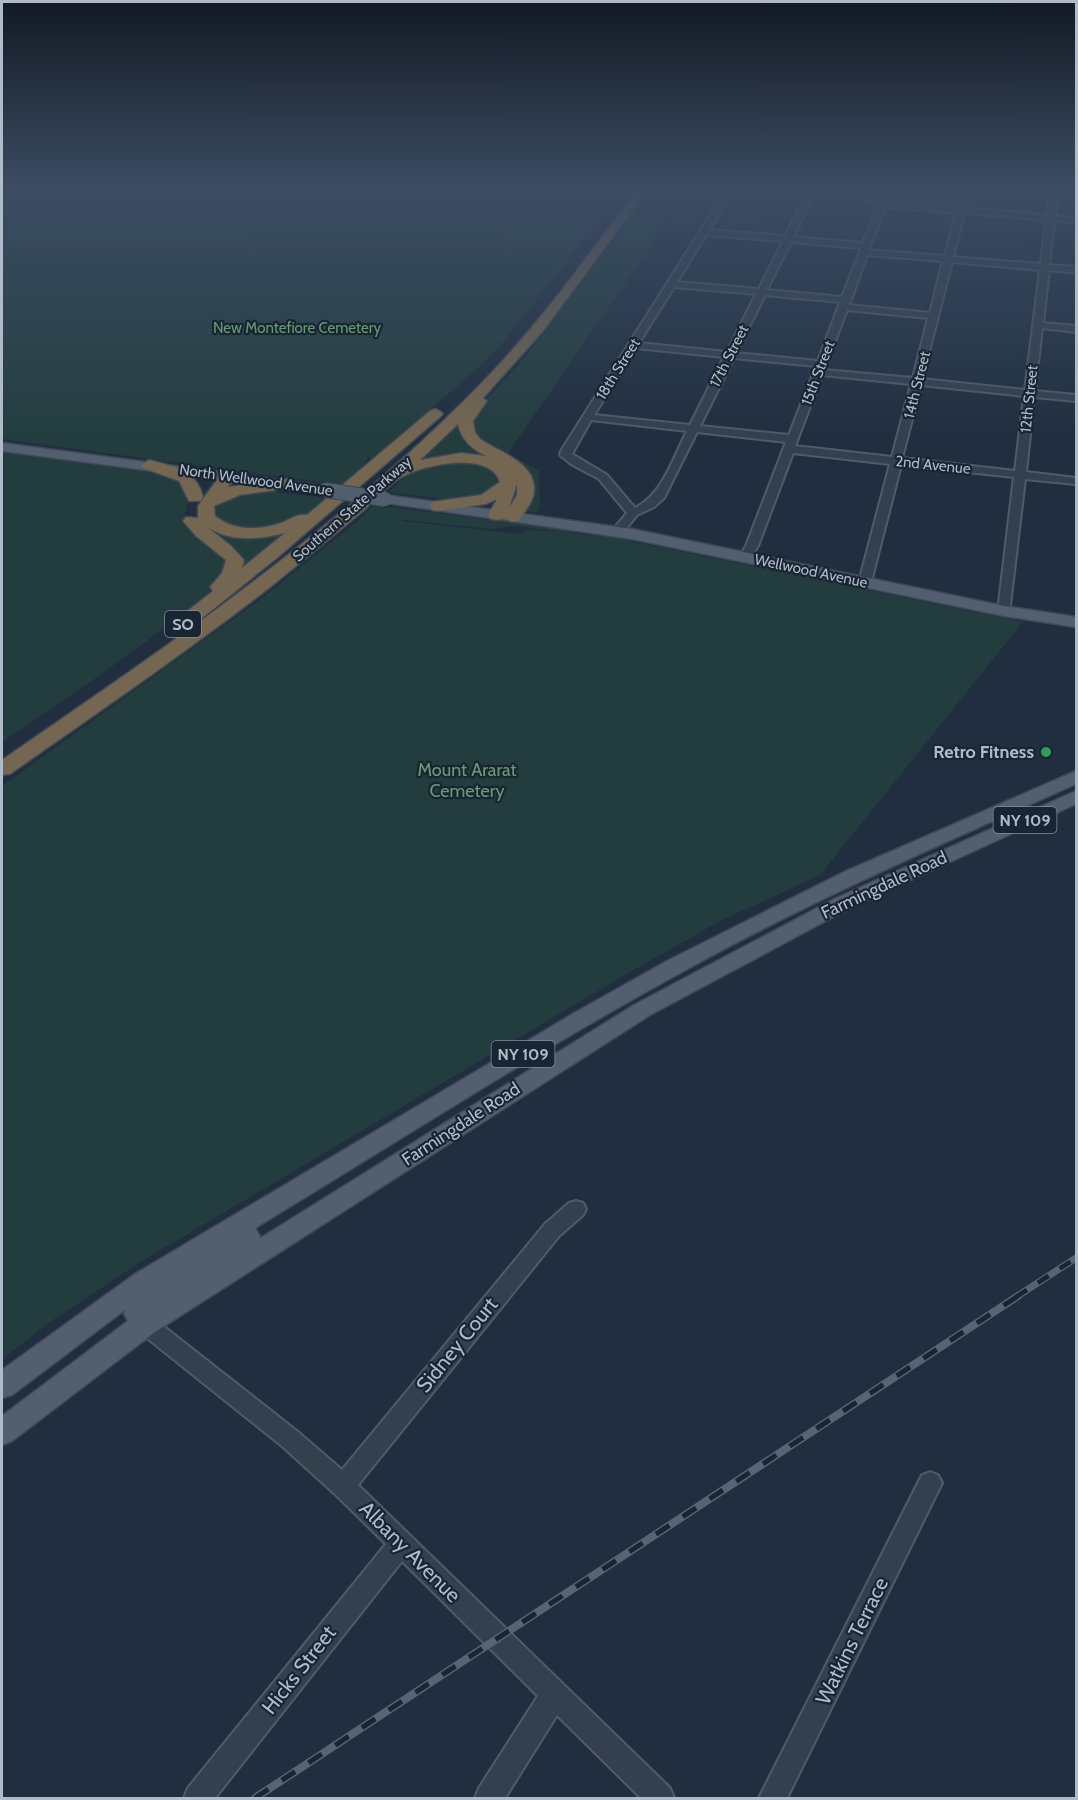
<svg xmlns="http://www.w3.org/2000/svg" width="1078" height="1800" font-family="Cabin,sans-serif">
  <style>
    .green { fill: #233d3f; fill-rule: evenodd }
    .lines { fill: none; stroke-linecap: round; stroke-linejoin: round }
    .minor-casing { stroke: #505b69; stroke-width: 4 }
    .major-casing { stroke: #3e4957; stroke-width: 3 }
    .highway-casing { stroke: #3d4856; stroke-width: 3 }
    .minor { fill: #35404e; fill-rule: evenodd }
    .major { fill: #525f6f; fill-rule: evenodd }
    .highway { fill: #756651; fill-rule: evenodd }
    .rail-far1-casing { stroke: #566476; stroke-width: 7 }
    .rail-casing { stroke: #566476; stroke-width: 8 }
    .rail-far1 { stroke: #1a2533; stroke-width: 4.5; stroke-dasharray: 13; stroke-linecap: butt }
    .rail { stroke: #1a2533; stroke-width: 5; stroke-dasharray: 16; stroke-linecap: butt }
    .major-bridge-casing { stroke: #3e4957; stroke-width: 16; stroke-linecap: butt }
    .major-bridge { stroke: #525f6f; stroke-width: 14 }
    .leisure-dot { fill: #2e9e5b; stroke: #1a2533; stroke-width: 2 }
    .labels { text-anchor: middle; stroke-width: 4.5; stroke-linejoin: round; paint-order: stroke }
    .far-park-label { font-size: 15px; fill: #659d70; stroke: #1a2533 }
    .far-street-label { font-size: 15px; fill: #b0bbca; stroke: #1a2533 }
    .shield { fill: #1a2533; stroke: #838e9d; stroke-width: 1.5 }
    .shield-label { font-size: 16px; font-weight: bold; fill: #b0bbca }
    .poi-label { font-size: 18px; font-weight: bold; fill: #b0bbca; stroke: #1a2533; text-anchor: end }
    .park-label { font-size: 18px; fill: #659d70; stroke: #1a2533 }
    .street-label { font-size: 18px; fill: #b0bbca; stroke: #1a2533 }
    .near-street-label { font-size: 21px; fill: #b0bbca; stroke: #1a2533 }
  </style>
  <rect width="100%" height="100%" fill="#202e3f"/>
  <g class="green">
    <polygon points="2,187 626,187 499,347 478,368 372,459 368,458 363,466 340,485 2,439"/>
    <polygon points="652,187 692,187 508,453 539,471 540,508 536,513 525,510 530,497 495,450 472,433 471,416 520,363 548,328"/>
    <polygon points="461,420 463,429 496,457 523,491 510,507 508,506 513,494 490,461 419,462"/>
    <path d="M2,452L170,475L191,487L184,518L192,532L227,556V576C156,638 80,690 2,742Z"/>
    <polygon points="466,460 494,468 502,485 495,493 451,500 389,492 415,468"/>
    <path d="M215,482L204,500L223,531L291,529L242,571L200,526C192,508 200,493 215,482Z"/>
    <path d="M268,491L325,498C315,505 306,516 295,521C273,532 225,537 214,510C225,489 247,492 268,491Z"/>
    <path d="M373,505L565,529L571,533L611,537L1023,622L820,875L722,920L630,972L142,1261L47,1324L2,1360V786L258,601L360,519ZM404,520L493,529L514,526L563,532L527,530L520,534L402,521Z"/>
  </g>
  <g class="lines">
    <defs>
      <g id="minor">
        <path d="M728,187L808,190L810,187H818L816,191L881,196L885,187H893L887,202L958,208L963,187H971L965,208L1047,215L1050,187H1058L1055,216L1076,218V222L1054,221L1049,265L1076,267V273L1049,270L1043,323L1076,326V332L1042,328L1035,391L1076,395V401L1034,397L1026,472L1076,478V484L1025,479L1009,614L1004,615L998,611L1014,477L901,465L871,582L865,586L859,582L890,464L793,453L758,546L749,560L745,561L739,557L746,546L786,442L697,432L664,498L654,507L637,515L621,535L617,536L611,532L627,513L599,479L571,464L560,455L561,451ZM736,188L739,189L806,195L785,236L709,230ZM814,196L880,201L863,243L793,237ZM885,207L956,213L945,256L869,250ZM964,213L1046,220L1041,264L953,257ZM706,235L783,241L759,289L677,282ZM791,242L861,248L842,297L767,290ZM867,255L943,261L930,313L849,305ZM952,262L1040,270L1025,390L922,379ZM674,287L756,294L727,352L639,343ZM765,295L840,302L818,361L736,353ZM847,310L928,318L913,378L824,370ZM636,348L724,357L690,425L594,415ZM734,358L816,366L789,435L700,426ZM822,375L911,384L892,457L795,446ZM921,385L1024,396L1015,471L902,458ZM591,420L687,431C673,458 663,494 635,508L607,475L572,454Z"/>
        <polygon points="576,1201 583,1203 586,1209 583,1215 559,1236 358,1485 670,1788 674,1798 641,1798 557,1715 505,1798 475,1798 479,1788 538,1696 402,1561 215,1798 184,1798 188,1788 386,1544 335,1494 282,1446 137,1330 134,1324 137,1318 145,1315 153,1318 298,1432 342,1470 545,1224 569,1203"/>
        <polygon points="930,1472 938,1475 942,1483 787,1798 759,1798 922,1475"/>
      </g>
      <g id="major">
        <polygon points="2,443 325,486 332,490 325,494 2,451"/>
        <polygon points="385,495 632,529 1004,606 1076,617 1076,627 1004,616 632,539 380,502 378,499"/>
        <path d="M1076,771V784C944,843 810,901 682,972C537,1051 397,1142 255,1228L260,1236L259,1239L634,1005L834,899L1076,791V804L848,909L650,1015L155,1332L12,1441L2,1445V1416L128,1321L124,1314L126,1309L12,1395L2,1398V1370L135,1274L576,1012L667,961L844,872Z"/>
      </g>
      <g id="highway">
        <path d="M639,187H650L543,331L483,398L487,401L473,421L475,432L480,439C499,452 537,463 534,492C533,502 524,513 518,521L512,522L504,518L497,520L491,519L488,515L497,499L486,504L438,511L432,510L430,506L432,502L438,501L481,495L500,482C490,450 422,465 402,477C390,483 375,500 364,510C333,536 301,562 269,588C185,653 97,713 10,774L2,775V760C175,641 350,522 495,369C548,312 593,249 639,187ZM458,424C461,440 472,449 486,456L461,453L420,460ZM517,484V495L509,508Z"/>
        <path d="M435,409L440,411L443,414L440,417L278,557L185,632H171L168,628L171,624L213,591L210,587L222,573L226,560L196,536L183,521L186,517L198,518V506L222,473H234L236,476L228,487L285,479L291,480L293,484L291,488L240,495L214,506L215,516C235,532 261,530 284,522C292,518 298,514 307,515L430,411ZM202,523C226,543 257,540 285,533L242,568L244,560L231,546Z"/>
        <path d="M149,460C173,466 197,470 203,497L201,501H189L179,481L143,468L141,465Z"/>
      </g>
    </defs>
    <use href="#minor" class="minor-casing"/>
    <use href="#major" class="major-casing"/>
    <use href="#highway" class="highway-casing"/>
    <use href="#minor" class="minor"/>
    <use href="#major" class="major"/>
    <use href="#highway" class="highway"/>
    <defs>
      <polyline id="rail-far1" points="1016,1297 1076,1258"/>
      <polyline id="rail" points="255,1798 1018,1296"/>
    </defs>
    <use href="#rail-far1" class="rail-far1-casing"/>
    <use href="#rail" class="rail-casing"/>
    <use href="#rail-far1" class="rail-far1"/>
    <use href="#rail" class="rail"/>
    <defs>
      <polyline id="major-bridge" points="325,490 385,499"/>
    </defs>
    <use href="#major-bridge" class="major-bridge-casing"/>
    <use href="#major-bridge" class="major-bridge"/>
  </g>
  <linearGradient id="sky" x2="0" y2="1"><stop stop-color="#121923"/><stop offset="0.43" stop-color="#3c4c63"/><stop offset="1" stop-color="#3c4c63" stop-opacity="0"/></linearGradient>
  <rect width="1078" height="439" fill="url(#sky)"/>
  <circle class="leisure-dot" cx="1046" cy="752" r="6"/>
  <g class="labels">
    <g class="far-park-label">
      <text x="297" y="333">New Montefiore Cemetery</text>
    </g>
    <g class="far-street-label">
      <text transform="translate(729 356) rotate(-63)" y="5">17th Street</text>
      <text transform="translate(618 369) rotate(-58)" y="5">18th Street</text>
      <text transform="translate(818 373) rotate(-69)" y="5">15th Street</text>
      <text transform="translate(917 385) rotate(-76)" y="5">14th Street</text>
      <text transform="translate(1029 399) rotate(-84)" y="5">12th Street</text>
      <text transform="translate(933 465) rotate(6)" y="5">2nd Avenue</text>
      <text transform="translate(256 480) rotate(8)" y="5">North Wellwood Avenue</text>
      <text transform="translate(352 509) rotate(-41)" y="5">Southern State Parkway</text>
      <text transform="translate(811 571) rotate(12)" y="5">Wellwood Avenue</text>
    </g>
    <g class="shield">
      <rect x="165" y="611" width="36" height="26" rx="4.5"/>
      <rect x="993.5" y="807" width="63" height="26" rx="4.5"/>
      <rect x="491.5" y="1041" width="63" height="26" rx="4.5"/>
    </g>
    <g class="shield-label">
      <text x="183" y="630">SO</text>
      <text x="1025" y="826">NY 109</text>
      <text x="523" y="1060">NY 109</text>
    </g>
    <g class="poi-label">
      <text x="1034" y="758">Retro Fitness</text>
    </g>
    <g class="park-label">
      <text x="467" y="776">Mount Ararat<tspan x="467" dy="21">Cemetery</tspan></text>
    </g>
    <g class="street-label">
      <text transform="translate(884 885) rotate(-25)" y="6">Farmingdale Road</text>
      <text transform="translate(461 1124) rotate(-33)" y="6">Farmingdale Road</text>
    </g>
    <g class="near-street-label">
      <text transform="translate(457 1345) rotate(-51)" y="7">Sidney Court</text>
      <text transform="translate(410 1552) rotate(45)" y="7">Albany Avenue</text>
      <text transform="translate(852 1641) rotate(-64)" y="7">Watkins Terrace</text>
      <text transform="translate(299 1670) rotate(-52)" y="7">Hicks Street</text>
    </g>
  </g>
  <rect width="1078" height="1800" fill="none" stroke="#b0bbca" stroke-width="6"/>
</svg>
